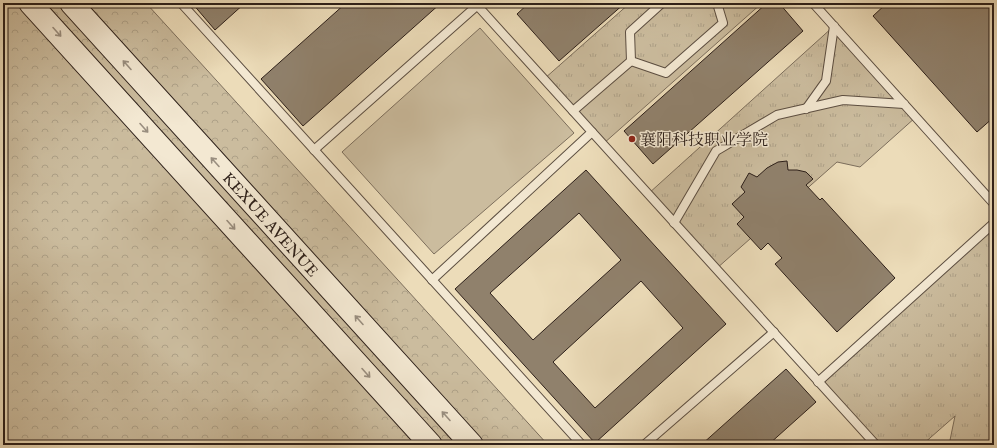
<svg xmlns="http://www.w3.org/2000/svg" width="997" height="448" font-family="'IM FELL English','Noto Serif SC',serif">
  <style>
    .grass { fill: url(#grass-tufts); stroke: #7c6e5c }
    .forest { fill: url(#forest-crowns); stroke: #7c6e5c }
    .pitch { fill: #cbbc9e; stroke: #7c6e5c }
    .building { fill: #90816c; stroke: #2c1f19; fill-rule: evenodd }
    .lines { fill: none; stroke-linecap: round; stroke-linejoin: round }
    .service-casing { stroke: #5c4e41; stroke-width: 10 }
    .secondary-casing { stroke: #2c1f19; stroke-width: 24 }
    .service { stroke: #f3e8d2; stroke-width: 8 }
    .secondary { stroke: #f3e8d2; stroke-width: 22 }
    .oneway { stroke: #998e7f }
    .poi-dot { fill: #8f2418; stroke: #f3e8d2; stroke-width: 1.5 }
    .labels { text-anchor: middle; stroke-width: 3; stroke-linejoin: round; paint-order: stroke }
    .poi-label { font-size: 16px; fill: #2c1f19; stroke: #f3e8d2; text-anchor: start }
    .street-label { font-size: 16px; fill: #2c1f19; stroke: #f3e8d2 }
  </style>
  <defs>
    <pattern id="grass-tufts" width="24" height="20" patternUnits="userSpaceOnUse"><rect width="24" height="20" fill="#cbbc9e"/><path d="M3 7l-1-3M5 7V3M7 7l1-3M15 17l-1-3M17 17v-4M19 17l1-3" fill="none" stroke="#aea188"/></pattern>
    <pattern id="forest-crowns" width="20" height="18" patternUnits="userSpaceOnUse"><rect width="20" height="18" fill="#cbbc9e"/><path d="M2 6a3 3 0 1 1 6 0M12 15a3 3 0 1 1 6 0" fill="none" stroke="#aea188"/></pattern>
  </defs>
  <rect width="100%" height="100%" fill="#ecdcb9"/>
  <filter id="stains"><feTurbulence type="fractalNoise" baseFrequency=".005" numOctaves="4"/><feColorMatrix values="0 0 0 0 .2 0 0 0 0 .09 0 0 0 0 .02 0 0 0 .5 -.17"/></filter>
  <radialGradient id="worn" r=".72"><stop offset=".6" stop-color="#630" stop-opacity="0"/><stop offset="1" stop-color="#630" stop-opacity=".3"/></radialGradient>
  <g class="grass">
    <polygon points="630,3 762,3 603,144 544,79"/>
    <polygon points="834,26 916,117 860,167 837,162 716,269 648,194"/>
    <polygon points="994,223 994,445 949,445 955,416 922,445 876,445 818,382"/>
  </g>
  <polygon class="forest" points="3,3 146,3 548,445 3,445"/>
  <polygon class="pitch" points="480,28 574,133 434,254 342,152"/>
  <g class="building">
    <polygon points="192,3 245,3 215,30"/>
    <polygon points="346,3 441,3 303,126 261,79"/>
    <polygon points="529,3 625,3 559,61 517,14"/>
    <polygon points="767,3 779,3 803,31 653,164 624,131"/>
    <polygon points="887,3 994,3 994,117 977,132 873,16"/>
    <polygon points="787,161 788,170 797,170 806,172 813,179 806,185 820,200 822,198 895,278 837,332 775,264 782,258 768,243 761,250 737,224 744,217 732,204 745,192 741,187 749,173 757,177 767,168 778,162"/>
    <path d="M586,170L726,324L595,443L455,289ZM579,213L621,260L533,340L490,293ZM641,281L683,328L595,408L553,362Z"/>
    <polygon points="786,369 816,402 768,445 701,445"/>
    <polygon points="994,437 994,445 985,445"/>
  </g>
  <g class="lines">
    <defs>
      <g id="service">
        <polyline points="181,3 582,445"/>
        <polyline points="475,3 876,445"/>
        <polyline points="813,3 994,204"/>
        <polyline points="631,61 666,73 723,23 717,3"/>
        <polyline points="631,61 630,32 662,3"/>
        <polyline points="806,109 826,81 834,26"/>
        <polyline points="573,111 631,61"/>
        <polyline points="314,150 480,3"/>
        <polyline points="674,223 716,151 777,115 843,100 904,104"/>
        <polyline points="432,280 592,132"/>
        <polyline points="818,382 994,223"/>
        <polyline points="644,445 774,332"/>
      </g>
      <g id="secondary">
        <polyline points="30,3 431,445"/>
        <polyline points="71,3 472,445"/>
      </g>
    </defs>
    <use href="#service" class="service-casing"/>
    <use href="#secondary" class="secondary-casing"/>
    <use href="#service" class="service"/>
    <use href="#secondary" class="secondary"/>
  </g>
  <defs><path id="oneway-shaft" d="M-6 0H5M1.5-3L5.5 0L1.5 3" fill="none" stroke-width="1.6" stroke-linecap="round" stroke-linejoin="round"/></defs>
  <g class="oneway">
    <use href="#oneway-shaft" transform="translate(57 32) rotate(48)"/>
    <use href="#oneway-shaft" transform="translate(127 65) rotate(-132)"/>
    <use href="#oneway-shaft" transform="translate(144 128) rotate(48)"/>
    <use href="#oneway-shaft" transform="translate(215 162) rotate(-132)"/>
    <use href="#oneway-shaft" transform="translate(231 225) rotate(48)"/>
    <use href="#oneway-shaft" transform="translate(359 320) rotate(-132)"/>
    <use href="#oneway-shaft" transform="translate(366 373) rotate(48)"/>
    <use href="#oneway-shaft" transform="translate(446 416) rotate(-132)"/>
  </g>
  <circle class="poi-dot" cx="632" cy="139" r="4"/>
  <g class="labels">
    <g class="poi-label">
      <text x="640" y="145">襄阳科技职业学院</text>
    </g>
    <g class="street-label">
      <text transform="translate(271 224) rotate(48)" y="6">KEXUE AVENUE</text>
    </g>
  </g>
  <rect width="997" height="448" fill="none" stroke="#ecdcb9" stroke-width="16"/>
  <rect x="4" y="4" width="989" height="440" fill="none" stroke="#2c1f19" stroke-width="2"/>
  <rect x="8" y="8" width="981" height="432" fill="none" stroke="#2c1f19"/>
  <rect width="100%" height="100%" filter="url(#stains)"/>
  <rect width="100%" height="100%" fill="url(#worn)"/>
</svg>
